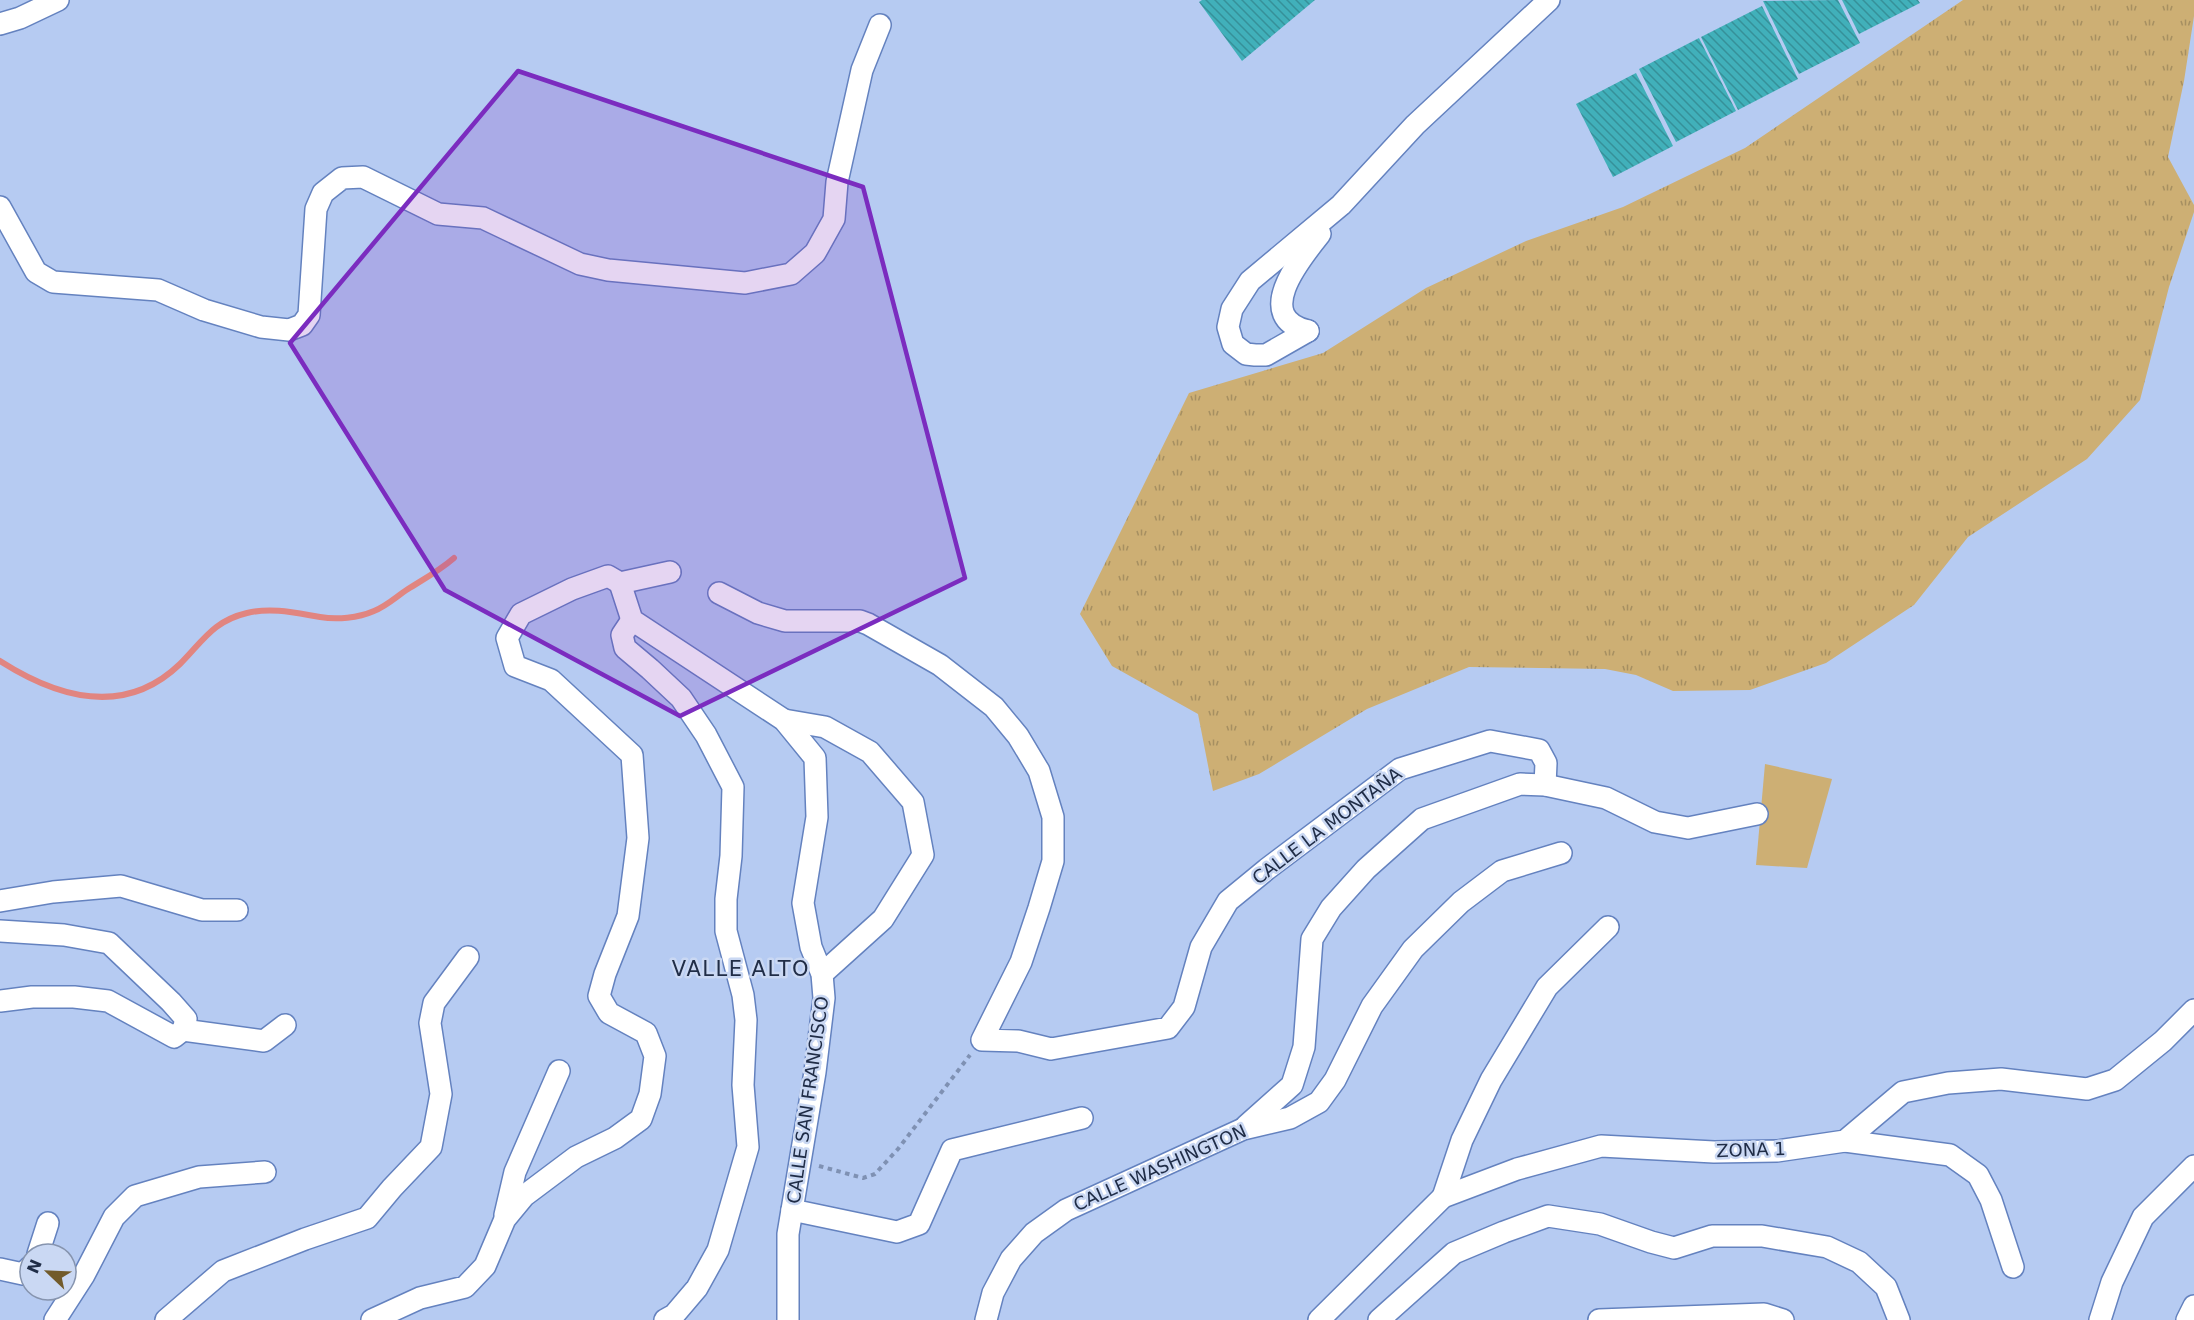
<svg xmlns="http://www.w3.org/2000/svg" width="2194" height="1320" font-family="'DejaVu Sans',sans-serif">
  <style>
    .grass { fill: url(#grass-tufts) }
    .park { fill: #cdaf74 }
    .lines { fill: none; stroke-linecap: round; stroke-linejoin: round }
    .stream { stroke: #e18580; stroke-width: 6 }
    .building { fill: url(#building-back-hatch) }
    .minor-casing { stroke: #6482bf; stroke-width: 24 }
    .path { stroke: #7f91b3; stroke-width: 4; stroke-dasharray: 4.5 4.5; stroke-linecap: butt }
    .minor { stroke: #fff; stroke-width: 21 }
    .marked { fill: #7b2cbf; fill-opacity: 0.2; stroke: #7b2cbf; stroke-width: 4.5; stroke-linejoin: round }
    .labels { text-anchor: middle; stroke-width: 5; stroke-linejoin: round; paint-order: stroke }
    .street-label { font-size: 18px; fill: #202d47; stroke: #cad8f3 }
    .quarter-label { font-size: 21px; letter-spacing: 1.5px; fill: #202d47; stroke: #cad8f3 }
  </style>
  <defs>
    <pattern id="grass-tufts" width="24" height="20" patternUnits="userSpaceOnUse" patternTransform="scale(1.5)"><rect width="24" height="20" fill="#cdaf74"/><path d="M3 7l-1-3M5 7V3M7 7l1-3M15 17l-1-3M17 17v-4M19 17l1-3" fill="none" stroke="#a68f61"/></pattern>
    <pattern id="building-back-hatch" width="6" height="6" patternUnits="userSpaceOnUse" patternTransform="scale(1.5)"><rect width="6" height="6" fill="#41b0ba"/><path d="M-1 5l2 2M0 0l6 6M5-1l2 2" fill="none" stroke="#369099"/></pattern>
  </defs>
  <rect width="100%" height="100%" fill="#b6cbf2"/>
  <polygon class="grass" points="1963,0 2194,0 2194,16 2184,81 2168,157 2194,205 2194,212 2169,287 2140,400 2087,459 1968,537 1914,605 1826,663 1750,690 1673,691 1636,675 1605,669 1469,667 1367,709 1259,774 1213,791 1198,714 1112,666 1080,614 1189,393 1323,353 1426,288 1526,241 1623,207 1745,148"/>
  <polygon class="park" points="1765,764 1832,779 1807,868 1756,865"/>
  <g class="lines">
    <path class="stream" d="M0,661C58,698 125,717 180,664C203,641 213,621 247,613C272,607 296,613 320,617C337,620 358,618 374,611C387,606 397,596 408,589C424,579 439,571 454,558"/>
  </g>
  <g class="building">
    <polygon points="1202,0 1315,0 1242,61 1199,2"/>
    <polygon points="1838,0 1860,43 1799,74 1763,1"/>
    <polygon points="1842,0 1918,0 1920,3 1859,34"/>
    <polygon points="1762,6 1798,79 1738,110 1701,37"/>
    <polygon points="1699,38 1736,111 1676,142 1639,69"/>
    <polygon points="1636,73 1673,146 1613,177 1576,104"/>
  </g>
  <g class="lines">
    <defs>
      <g id="minor">
        <polyline points="0,24 20,18 58,0"/>
        <polyline points="0,207 36,272 53,282 158,290 204,310 261,327 289,330 302,325 309,315 316,209 323,193 342,178 363,177 438,214 483,218 580,264 608,270 745,283 791,274 815,253 834,219 837,182 862,70 880,25"/>
        <polyline points="1308,331 1266,355 1255,355 1246,354 1233,344 1228,327 1232,309 1250,281 1341,205 1415,125 1549,0"/>
        <path d="M1308,331C1252,317 1300,259 1320,234"/>
        <polyline points="620,583 632,620 784,720 815,758 817,817 803,903 811,947 822,974 824,998 815,1072 788,1234 788,1320"/>
        <polyline points="620,583 670,572"/>
        <polyline points="719,593 758,613 785,621 860,621 868,624 940,665 994,707 1018,736 1039,771 1053,817 1053,861 1039,908 1021,962 982,1040 1018,1041 1051,1049 1168,1028 1184,1007 1201,947 1228,901 1267,869 1400,769 1490,741 1539,750 1546,763 1545,785"/>
        <polyline points="632,620 622,635 625,648 650,669 681,698 706,735 733,787 731,856 726,899 726,931 743,995 746,1020 743,1085 748,1147 718,1250 697,1288 674,1315 665,1320"/>
        <polyline points="784,720 825,727 870,752 913,802 923,855 883,919 822,974"/>
        <polyline points="0,901 53,892 121,886 202,910 237,910"/>
        <polyline points="0,931 64,935 109,943 171,1002 186,1019 183,1030 174,1037 108,1001 74,997 32,997 0,1001"/>
        <polyline points="183,1030 264,1041 285,1025"/>
        <polyline points="1246,1126 1292,1085 1304,1047 1312,939 1331,908 1366,869 1422,819 1520,784 1545,785 1606,798 1655,822 1688,828 1757,814"/>
        <polyline points="1845,1141 1950,1155 1978,1175 1991,1200 2013,1267"/>
        <polyline points="1443,1197 1462,1140 1491,1080 1547,987 1608,927"/>
        <polyline points="792,1210 897,1232 919,1224 952,1150 1082,1118"/>
        <polyline points="505,1215 515,1172 559,1071"/>
        <polyline points="38,1254 48,1223"/>
        <polyline points="0,1269 23,1274 30,1267"/>
        <polyline points="55,1320 84,1275 114,1217 135,1196 199,1177 265,1172"/>
        <polyline points="166,1320 223,1271 305,1239 367,1218 392,1188 431,1147 441,1094 430,1023 434,1003 468,957"/>
        <polyline points="372,1320 420,1298 465,1287 485,1266 505,1219 524,1196 576,1157 615,1138 641,1119 650,1094 655,1056 646,1033 609,1013 599,996 605,974 628,916 638,838 632,755 551,680 515,666 507,638 521,614 572,589 608,576 620,583"/>
        <polyline points="986,1320 993,1293 1011,1259 1034,1233 1066,1210 1243,1129 1290,1118 1319,1102 1335,1080 1372,1006 1413,949 1461,902 1502,871 1561,853"/>
        <polyline points="1319,1320 1443,1197 1517,1169 1601,1146 1714,1152 1777,1151 1845,1141 1903,1092 1948,1083 2001,1079 2087,1089 2115,1080 2163,1041 2194,1010"/>
        <polyline points="1379,1320 1454,1253 1504,1232 1548,1216 1600,1224 1651,1242 1674,1248 1712,1236 1762,1236 1827,1247 1859,1262 1886,1287 1899,1320"/>
        <polyline points="1599,1320 1764,1314 1783,1320"/>
        <polyline points="2100,1320 2112,1282 2143,1217 2194,1166"/>
        <polyline points="2187,1320 2194,1306"/>
      </g>
    </defs>
    <use href="#minor" class="minor-casing"/>
    <polyline class="path" points="819,1166 863,1178 875,1174 898,1149 970,1055"/>
    <use href="#minor" class="minor"/>
  </g>
  <path class="marked" d="M518,71L863,187L965,578L680,716L445,590L290,343Z"/>
  <g class="labels">
    <g class="street-label">
      <text transform="translate(1327 826) rotate(-37)" y="6">CALLE LA MONTAÑA</text>
      <text transform="translate(808 1100) rotate(-82)" y="6">CALLE SAN FRANCISCO</text>
      <text transform="translate(1751 1150) rotate(-2)" y="6">ZONA 1</text>
      <text transform="translate(1160 1168) rotate(-24)" y="6">CALLE WASHINGTON</text>
    </g>
    <g class="quarter-label">
      <text x="741" y="976">VALLE ALTO</text>
    </g>
  </g>
  <g transform="translate(48 1272) rotate(293)"><circle r="28" fill="#cad8f3" stroke="#8694ae" stroke-width="1.5"/>
  <path d="M0-4.5L10 22L0 15L-10 22Z" fill="#725b2b"/>
  <text y="-9" font-size="16" font-weight="bold" text-anchor="middle" fill="#202d47">N</text>
  </g>
</svg>
